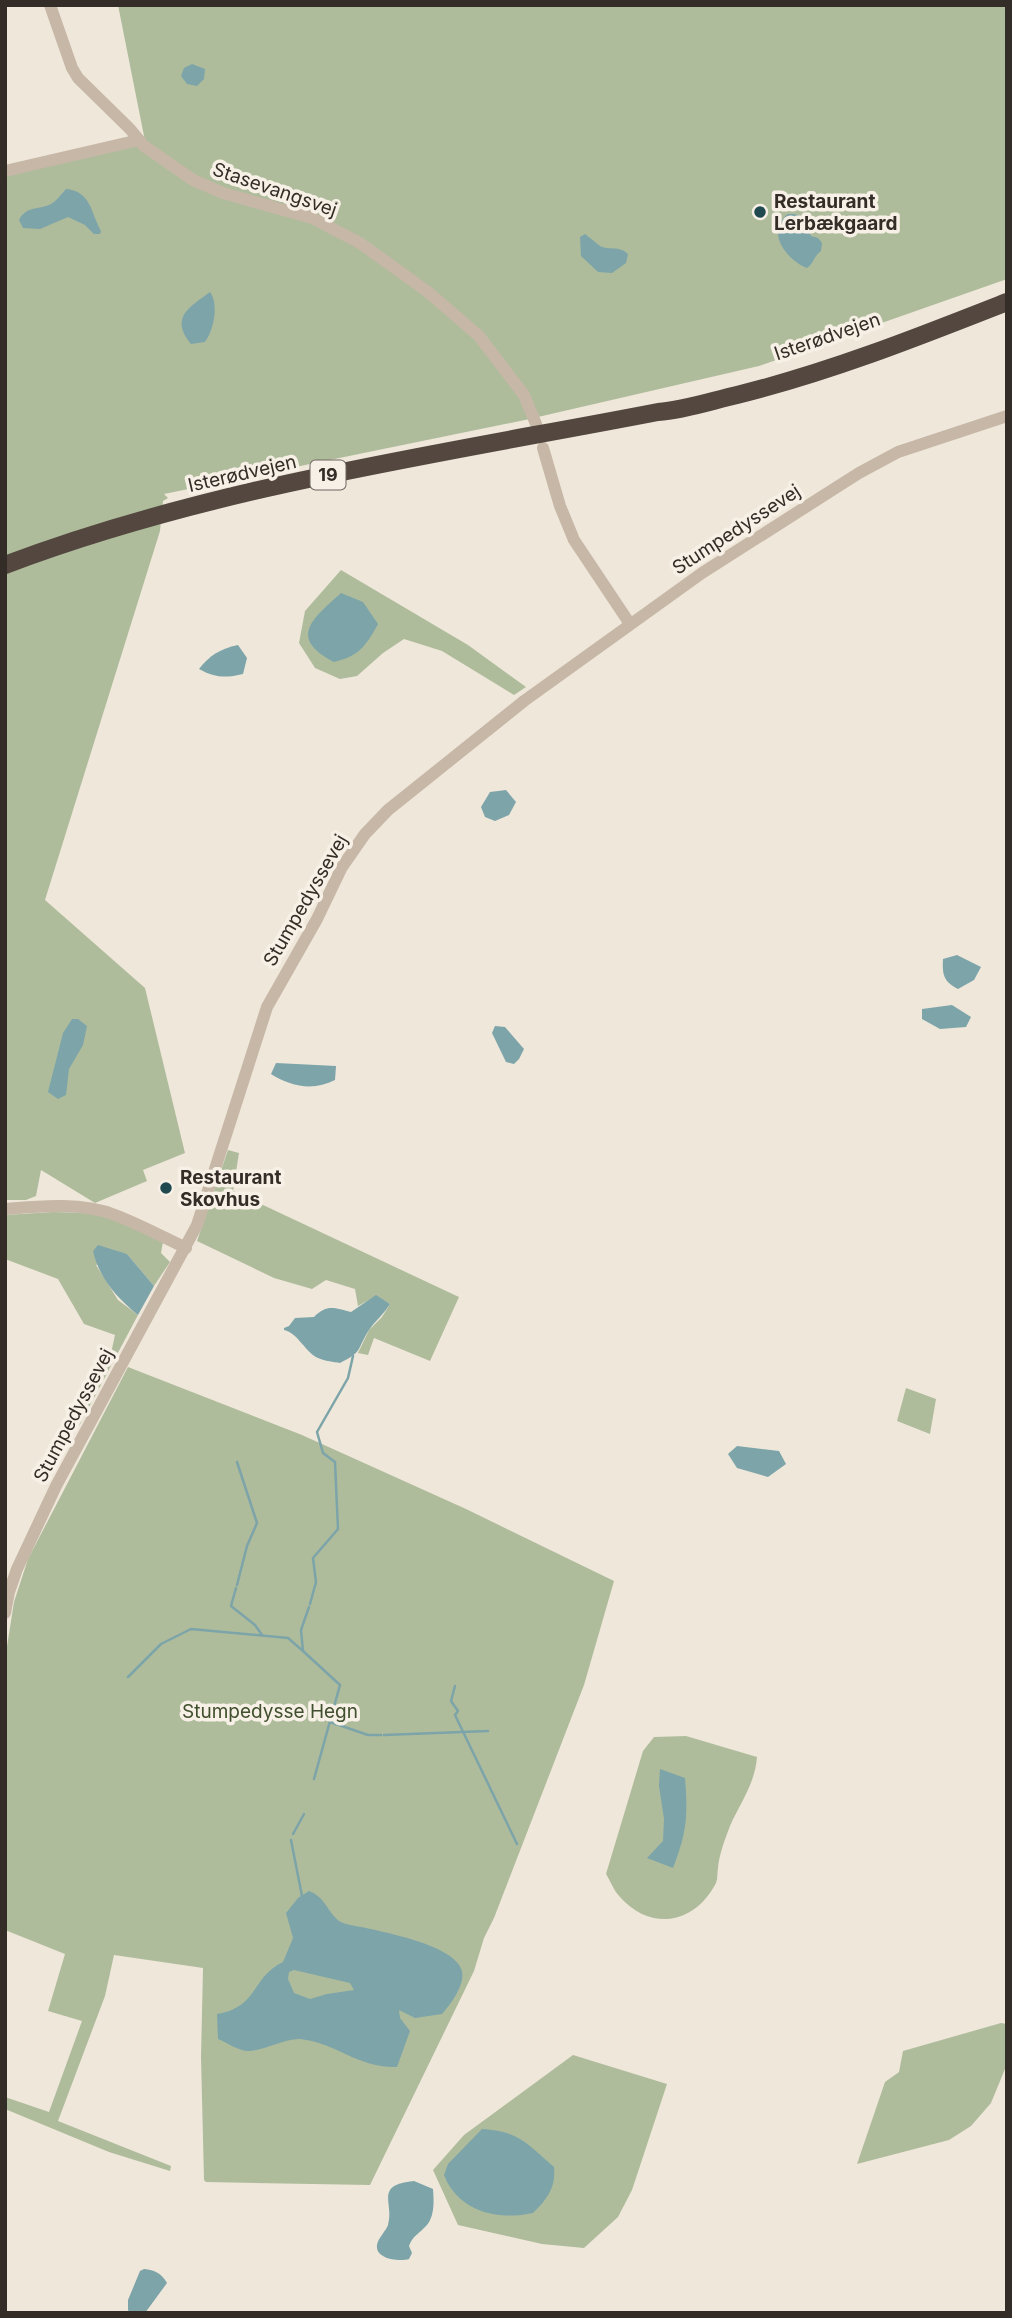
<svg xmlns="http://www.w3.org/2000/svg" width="1012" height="2318" font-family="Inter,sans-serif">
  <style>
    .green { fill: #afbc9c }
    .water { fill: #7ca4a9; fill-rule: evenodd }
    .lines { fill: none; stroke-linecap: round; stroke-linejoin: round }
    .stream { stroke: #7ca4a9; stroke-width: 2.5 }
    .minor { stroke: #c6b7a7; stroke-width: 12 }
    .highway { stroke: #53473f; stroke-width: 18 }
    .poi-dot { fill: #214950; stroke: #f7f0e6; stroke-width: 2.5 }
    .labels { text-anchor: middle; stroke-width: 7; stroke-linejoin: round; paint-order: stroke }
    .shield { fill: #f7f0e6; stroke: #6e6760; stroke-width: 2 }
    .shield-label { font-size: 18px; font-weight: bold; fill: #332c27 }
    .street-label { font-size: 19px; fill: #332c27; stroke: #f7f0e6 }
    .poi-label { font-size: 19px; font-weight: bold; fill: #332c27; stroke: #f7f0e6; text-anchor: start }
    .park-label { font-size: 19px; fill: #404f2d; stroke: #f7f0e6 }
  </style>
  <rect width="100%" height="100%" fill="#efe7da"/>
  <g class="green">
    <polygon points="118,5 1007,5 1007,279 759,366 525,420 164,494 168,498 163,501 160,531 45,900 145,988 185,1153 143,1170 147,1181 95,1203 41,1170 36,1196 26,1200 5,1200 5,172 145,141"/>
    <polygon points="341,570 468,645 526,687 514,695 442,651 404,639 383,653 357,676 340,679 315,668 299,643 305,611"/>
    <polygon points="228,1150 239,1153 233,1191 459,1297 430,1361 374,1338 368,1355 358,1353 369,1330 382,1317 390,1304 376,1296 358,1306 355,1289 326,1280 312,1289 274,1278 197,1241"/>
    <polygon points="53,1212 93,1213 113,1218 163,1242 161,1253 170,1262 154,1286 127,1254 96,1265 118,1300 138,1315 79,1426 103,1359 110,1358 115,1335 84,1324 58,1279 5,1259 5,1215"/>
    <polygon points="128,1367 302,1435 466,1509 614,1581 584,1685 494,1918 484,1938 474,1971 370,2185 206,2182 204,2180 201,2057 203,1968 114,1955 105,1996 58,2121 171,2166 170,2171 109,2152 5,2109 5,2097 49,2112 82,2021 48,2011 65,1954 5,1930 5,1659 14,1602 28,1559"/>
    <polygon points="906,1388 936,1399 930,1434 897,1421"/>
    <path d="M686,1736L757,1757C755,1784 740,1803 730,1826C725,1839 719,1855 718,1868C717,1873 718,1878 716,1883C695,1924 651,1932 620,1897C614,1891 611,1882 606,1874L643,1751L654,1737Z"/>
    <polygon points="1001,2023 1007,2024 1007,2064 991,2103 971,2126 949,2140 857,2164 885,2082 899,2072 903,2051"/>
    <polygon points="573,2055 667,2084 632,2190 618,2217 584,2248 542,2244 458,2225 433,2170 464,2135"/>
  </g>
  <g class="water">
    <polygon points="192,64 205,69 204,79 197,86 187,84 181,76 184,68"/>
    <path d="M66,189C91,191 91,213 101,231L100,234H94L85,225L68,217L40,229L23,228L19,220C27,204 42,211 54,202C59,198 62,193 66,189Z"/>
    <path d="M788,214C806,213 807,222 811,236L818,238L822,243L821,251C814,256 814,263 807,268C788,261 764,232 788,214Z"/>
    <path d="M585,234C590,238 595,242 600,246C610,251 619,245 628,254L626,263L612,273L598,272L581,256L580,237Z"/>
    <path d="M210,292C219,304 214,330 205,342L191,344C169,317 190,307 210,292Z"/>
    <path d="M341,593L363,602L378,624C366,646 359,656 334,662C288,638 312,619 341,593Z"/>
    <path d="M238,645L247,658L243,674C226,678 215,678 199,669C210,655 220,649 238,645Z"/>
    <polygon points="506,790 516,802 509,815 495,821 485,817 481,807 490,792"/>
    <path d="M957,955L981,967L974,980L958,989C944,982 942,975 943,959Z"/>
    <polygon points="952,1005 971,1017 966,1027 940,1029 922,1019 922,1009"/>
    <polygon points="72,1019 78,1019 87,1026 83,1045 69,1069 66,1095 58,1099 48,1092 63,1033"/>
    <polygon points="495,1026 505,1027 524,1049 519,1059 514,1064 506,1062 492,1033"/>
    <path d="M276,1063L336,1066L335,1080C314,1091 291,1087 271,1074Z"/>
    <path d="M98,1245L127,1254L154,1286L138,1315C117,1298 99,1278 93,1251Z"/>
    <path d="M376,1295L390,1304C384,1314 375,1321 369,1330C356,1350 364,1351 340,1363C334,1362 325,1361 318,1358C305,1352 298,1333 284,1330V1328L289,1326L295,1318L314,1317C327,1304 334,1308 351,1312Z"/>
    <polygon points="737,1446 779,1451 786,1464 768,1477 737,1468 728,1454"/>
    <path d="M660,1769L685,1778C688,1816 687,1832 673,1868L647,1858L663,1841L664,1819L659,1786Z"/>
    <path d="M309,1891C325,1897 327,1911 339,1921C345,1925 358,1926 366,1928C388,1933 456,1946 462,1971C465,1985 451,2004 442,2014L415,2018L399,2010L400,2018L410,2031L397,2067C357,2068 337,2043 300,2039C283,2038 257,2055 242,2050C234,2048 226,2042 218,2039L217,2014C259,2007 251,1977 283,1962L293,1938L286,1913L298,1898ZM294,1970L350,1983L354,1990L327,1994L310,1999L294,1993L288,1979L289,1972Z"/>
    <path d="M482,2129C519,2131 528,2145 554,2167C556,2188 547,2199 533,2213C497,2221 458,2211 444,2175L448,2164Z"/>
    <path d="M414,2181L433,2189C434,2202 435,2219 424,2228C417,2235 412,2237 409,2246L412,2253L409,2259C399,2262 375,2259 377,2245C378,2238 386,2231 388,2225C395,2203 373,2185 414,2181Z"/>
    <path d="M144,2269C155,2270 161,2273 167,2283L145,2313H130L128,2310V2300L140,2271Z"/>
  </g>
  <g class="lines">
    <g class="stream">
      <polyline points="237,1462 257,1523 247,1546 237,1585"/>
      <polyline points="236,1588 231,1606 255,1625 262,1635"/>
      <polyline points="310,1604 316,1582 313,1558 338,1529 335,1462 323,1453 317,1432 348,1378 353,1356"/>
      <polyline points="309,1607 301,1630 303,1651 340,1685 314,1779"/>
      <polyline points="128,1677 161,1644 191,1629 288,1638 303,1651"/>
      <polyline points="455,1686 451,1701 458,1711 455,1715 517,1844"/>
      <polyline points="330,1722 368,1735 381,1735"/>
      <polyline points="384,1735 488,1731"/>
      <polyline points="293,1834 304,1814"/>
      <polyline points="291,1840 302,1896"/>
    </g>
    <g class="minor">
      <polyline points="50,5 72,68 78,78 130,129 144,146 193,180 223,193 312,218 360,243 428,292 479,336 524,395 536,424"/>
      <polyline points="5,171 139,140"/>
      <polyline points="543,448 560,506 574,540 630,624"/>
      <path d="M5,1209C41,1206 82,1202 115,1215C139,1224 163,1237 186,1248"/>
      <polyline points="5,1613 9,1592 17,1569 56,1486 197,1225 267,1007 317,919 342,867 365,834 388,810 524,701 702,573 859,473 898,452 1007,416"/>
    </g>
    <path class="highway" d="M5,565C213,486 441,454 658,412C685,410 711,401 737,395C830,372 918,337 1007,302"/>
  </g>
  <g class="poi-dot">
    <circle cx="760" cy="212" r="7"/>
    <circle cx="166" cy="1188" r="7"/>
  </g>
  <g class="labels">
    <rect class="shield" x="310.5" y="460.5" width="35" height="29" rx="5"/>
    <g class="shield-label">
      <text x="328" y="481">19</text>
    </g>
    <g class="street-label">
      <text transform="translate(275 189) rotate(19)" y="7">Stasevangsvej</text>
      <text transform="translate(827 336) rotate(-19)" y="7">Isterødvejen</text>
      <text transform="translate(242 473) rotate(-13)" y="7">Isterødvejen</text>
      <text transform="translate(736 529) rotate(-33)" y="7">Stumpedyssevej</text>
      <text transform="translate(305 900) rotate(-60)" y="7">Stumpedyssevej</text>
      <text transform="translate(73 1415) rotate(-62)" y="7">Stumpedyssevej</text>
    </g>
    <g class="poi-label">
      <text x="774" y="208">Restaurant<tspan x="774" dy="22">Lerbækgaard</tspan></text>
      <text x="180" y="1184">Restaurant<tspan x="180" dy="22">Skovhus</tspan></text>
    </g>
    <g class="park-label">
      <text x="270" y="1718">Stumpedysse Hegn</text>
    </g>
  </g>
  <rect width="1012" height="2318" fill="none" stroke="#332c27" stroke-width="14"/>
</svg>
